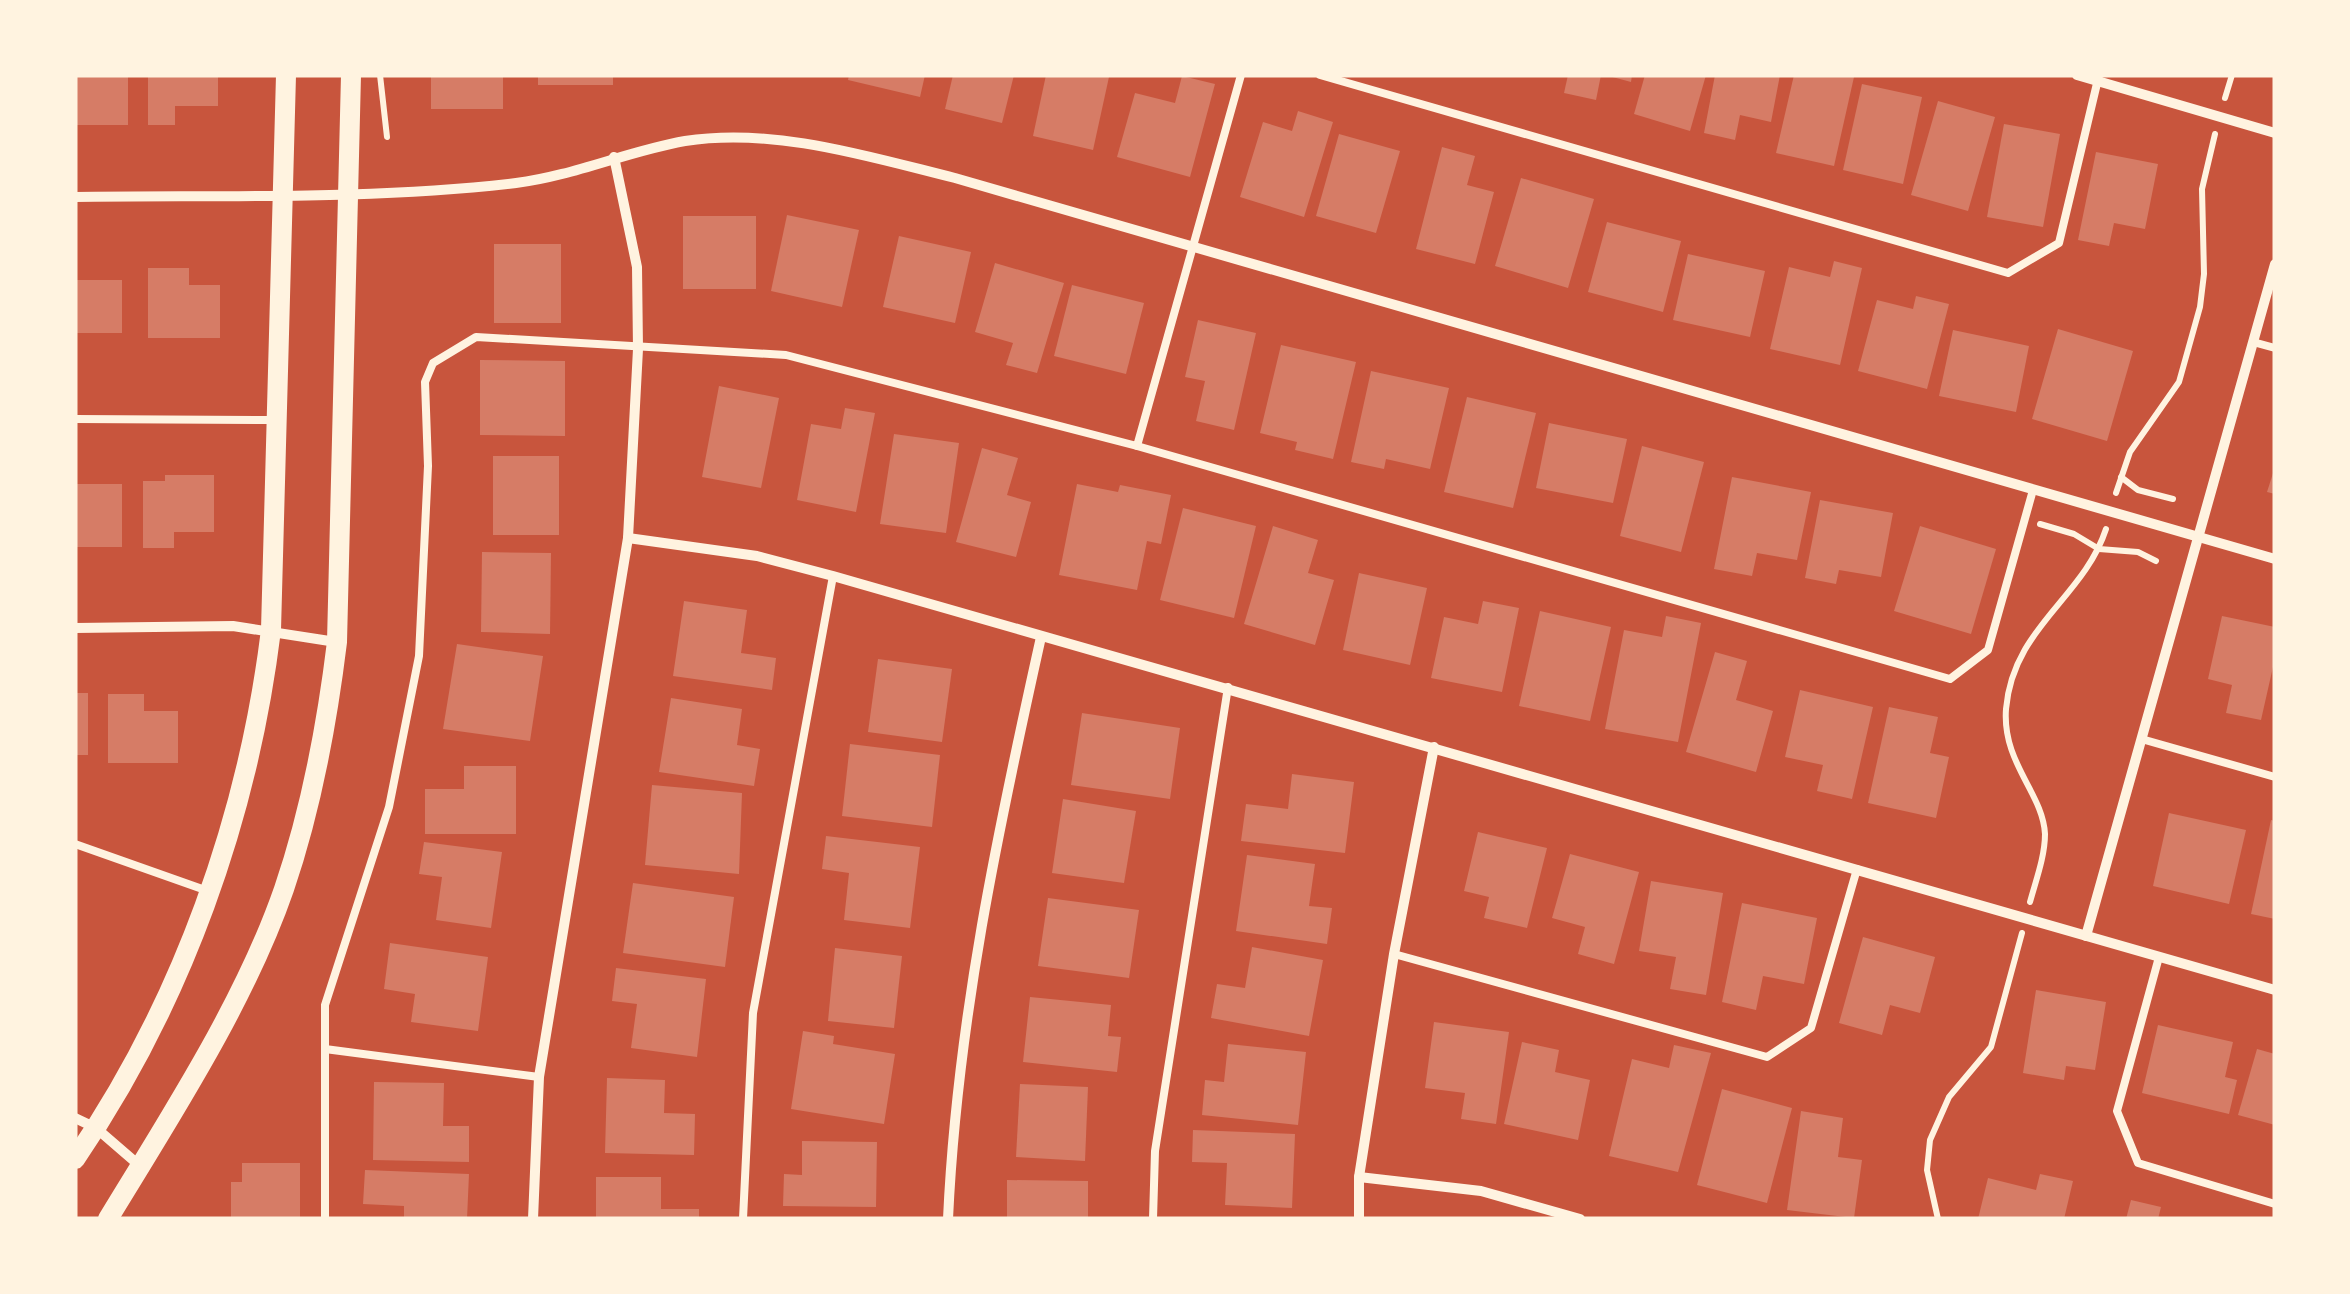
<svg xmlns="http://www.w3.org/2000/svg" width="2350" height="1294" font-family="'Libre Baskerville',serif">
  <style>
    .building { fill: #d67c66 }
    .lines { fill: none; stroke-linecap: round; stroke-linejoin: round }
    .path { stroke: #fff3e0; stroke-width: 6 }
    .service { stroke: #fff3e0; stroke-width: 8 }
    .minor { stroke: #fff3e0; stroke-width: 10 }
    .secondary { stroke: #fff3e0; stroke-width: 20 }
  </style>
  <rect width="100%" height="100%" fill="#c8553d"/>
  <g class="building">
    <rect x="75" y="75" width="53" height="50"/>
    <polygon points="148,75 218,75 218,106 175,106 175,125 148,125"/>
    <rect x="431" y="75" width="72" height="34"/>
    <rect x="538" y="75" width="75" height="10"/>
    <polygon points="849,75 925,75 920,97 848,80"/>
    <polygon points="953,75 1014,75 1002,123 945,109"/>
    <polygon points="1046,75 1109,77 1093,150 1033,136"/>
    <polygon points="1568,75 1601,75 1596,100 1564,93"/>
    <polygon points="1605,75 1632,75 1631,82"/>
    <polygon points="1645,75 1706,75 1690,131 1634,114"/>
    <polygon points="1715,75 1780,75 1771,122 1740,115 1735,140 1704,133"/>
    <polygon points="1794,75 1854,77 1834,166 1776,153"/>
    <polygon points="1182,76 1215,84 1190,177 1117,157 1135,93 1175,103"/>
    <polygon points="1862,84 1922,97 1903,184 1843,170"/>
    <polygon points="1938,101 1995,117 1968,211 1911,195"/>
    <polygon points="1298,111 1333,122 1304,217 1240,197 1263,122 1292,131"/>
    <polygon points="2004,124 2060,134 2043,227 1987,217"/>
    <polygon points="1339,134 1400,151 1376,233 1316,216"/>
    <polygon points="1442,147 1475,156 1467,185 1494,192 1475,264 1416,249"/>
    <polygon points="2096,152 2158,164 2145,229 2114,223 2109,246 2078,240"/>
    <polygon points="1521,178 1594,199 1568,288 1495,266"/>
    <polygon points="787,215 859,230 842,307 771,291"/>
    <rect x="683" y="216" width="73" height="73"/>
    <polygon points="1607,222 1681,241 1663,312 1588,292"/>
    <polygon points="899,236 971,252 955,323 883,307"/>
    <rect x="494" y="244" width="67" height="79"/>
    <polygon points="1688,254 1765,271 1750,337 1673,320"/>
    <polygon points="1834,261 1862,268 1840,365 1770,349 1789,267 1830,277"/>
    <polygon points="995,263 1064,283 1037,373 1006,365 1013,343 975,332"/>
    <polygon points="148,268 189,268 189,285 220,285 220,338 148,338"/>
    <rect x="75" y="280" width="47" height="53"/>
    <polygon points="1072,285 1144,303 1126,374 1054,356"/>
    <polygon points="1916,296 1949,304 1927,389 1858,371 1877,300 1913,309"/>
    <polygon points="1198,320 1256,333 1234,430 1196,421 1205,381 1185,377"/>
    <polygon points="2058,329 2133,351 2107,441 2032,419"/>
    <polygon points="1953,330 2029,346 2016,412 1939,396"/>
    <polygon points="1281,345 1356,362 1333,459 1295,450 1297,442 1260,433"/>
    <polygon points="480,360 565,361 565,436 480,435"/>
    <polygon points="1371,371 1449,388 1430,469 1386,459 1384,469 1351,462"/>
    <polygon points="719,386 779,398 761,488 702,477"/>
    <polygon points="1467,397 1536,413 1513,508 1444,492"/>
    <polygon points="845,408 875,413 856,512 797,500 811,424 841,429"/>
    <polygon points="1549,423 1627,439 1613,503 1536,488"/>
    <polygon points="894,434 959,443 946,533 880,524"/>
    <polygon points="1642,446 1704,462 1681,552 1620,536"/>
    <polygon points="982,448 1018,458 1007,495 1031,502 1016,557 956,542"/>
    <rect x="493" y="456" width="66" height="79"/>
    <polygon points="2275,467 2275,494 2267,492"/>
    <polygon points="165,475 214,475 214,532 174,532 174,548 143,548 143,481 165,481"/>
    <polygon points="1732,477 1811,492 1797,560 1757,553 1752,576 1714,569"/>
    <rect x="75" y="484" width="47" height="63"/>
    <polygon points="1077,484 1118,492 1120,485 1171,495 1161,544 1147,541 1137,590 1059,575"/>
    <polygon points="1820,500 1893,513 1881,577 1839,570 1836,584 1805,578"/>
    <polygon points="1183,508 1256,526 1234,618 1160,600"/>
    <polygon points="1273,526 1318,540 1308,573 1334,580 1315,645 1244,624"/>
    <polygon points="1920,526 1996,549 1971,634 1894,611"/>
    <polygon points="482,552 551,553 550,634 481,632"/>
    <polygon points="1359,573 1427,588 1410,665 1343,650"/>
    <polygon points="684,601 747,610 741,653 776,658 772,690 673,676"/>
    <polygon points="1483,601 1519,608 1502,692 1431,678 1444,617 1478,624"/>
    <polygon points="1540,611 1611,627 1590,721 1519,706"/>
    <polygon points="1666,616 1701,623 1678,742 1605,729 1624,630 1662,637"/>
    <polygon points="2222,616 2275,627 2275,658 2261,720 2226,713 2232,685 2208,679"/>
    <polygon points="457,644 543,656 530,741 443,729"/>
    <polygon points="1715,652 1747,661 1736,700 1773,711 1756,772 1686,752"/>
    <polygon points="878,659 952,669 942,742 868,732"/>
    <polygon points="1800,690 1873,707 1852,799 1817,791 1823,765 1785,757"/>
    <rect x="75" y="693" width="13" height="62"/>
    <polygon points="108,694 144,694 144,711 178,711 178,763 108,763"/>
    <polygon points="671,698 742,709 737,745 760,749 754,786 659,772"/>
    <polygon points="1889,707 1938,717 1930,753 1949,757 1936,818 1868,803"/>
    <polygon points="1082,713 1180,728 1170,799 1071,785"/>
    <polygon points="850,744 940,755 932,827 842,816"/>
    <polygon points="464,766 516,766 516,834 425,834 425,789 464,789"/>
    <polygon points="1292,774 1354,782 1345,853 1241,841 1246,804 1288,809"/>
    <polygon points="652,785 742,793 739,874 645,865"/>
    <polygon points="1063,799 1136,811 1124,883 1052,873"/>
    <polygon points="2169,813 2246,830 2229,904 2153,886"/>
    <polygon points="2271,820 2275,821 2275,919 2251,914"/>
    <polygon points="1478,832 1547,848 1527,928 1484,918 1489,897 1464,891"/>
    <polygon points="826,836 920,847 910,928 844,920 849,873 822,869"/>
    <polygon points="424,842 502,852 491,928 436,920 442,877 419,874"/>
    <polygon points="1570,854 1639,872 1614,964 1578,954 1585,927 1552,918"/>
    <polygon points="1247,855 1315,864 1309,906 1332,908 1327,944 1236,931"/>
    <polygon points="1651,881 1723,893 1706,995 1670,989 1676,957 1639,951"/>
    <polygon points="633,883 734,897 725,967 623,953"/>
    <polygon points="1048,898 1139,910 1129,978 1038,966"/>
    <polygon points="1742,903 1817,918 1804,984 1763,976 1756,1010 1722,1002"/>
    <polygon points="1863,937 1935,957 1920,1013 1890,1005 1882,1035 1839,1023"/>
    <polygon points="390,943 488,957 478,1031 411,1022 415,994 384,989"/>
    <polygon points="1252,947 1323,960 1309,1036 1211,1018 1217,984 1245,988"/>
    <polygon points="835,948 902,956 894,1028 828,1021"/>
    <polygon points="616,968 706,979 697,1057 631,1048 637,1004 612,1001"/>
    <polygon points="2036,990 2106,1002 2095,1070 2066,1066 2064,1080 2023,1073"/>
    <polygon points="1030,997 1111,1005 1108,1036 1121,1037 1117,1072 1023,1062"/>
    <polygon points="1434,1022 1509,1032 1496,1124 1461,1119 1465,1093 1425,1088"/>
    <polygon points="2158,1025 2233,1042 2225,1077 2237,1080 2229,1114 2142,1093"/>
    <polygon points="803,1031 834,1036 833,1044 895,1054 884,1124 791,1109"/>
    <polygon points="1522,1042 1559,1050 1555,1072 1590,1080 1578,1140 1504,1124"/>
    <polygon points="1228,1044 1306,1052 1298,1125 1202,1115 1205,1080 1224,1082"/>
    <polygon points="1674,1045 1711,1053 1678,1172 1609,1156 1632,1059 1669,1068"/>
    <polygon points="2257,1049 2275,1054 2275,1125 2238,1115"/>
    <polygon points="607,1078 665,1080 664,1113 695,1114 694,1155 605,1153"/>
    <polygon points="374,1082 444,1083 443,1126 469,1126 469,1162 373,1160"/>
    <polygon points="1020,1084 1088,1087 1085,1161 1016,1157"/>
    <polygon points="1722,1089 1792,1108 1767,1203 1697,1185"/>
    <polygon points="1801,1111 1843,1118 1838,1157 1862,1160 1854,1218 1787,1210"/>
    <polygon points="1193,1130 1295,1134 1292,1208 1225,1205 1227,1163 1192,1162"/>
    <polygon points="802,1141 877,1142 876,1207 783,1206 784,1174 802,1175"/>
    <polygon points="242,1163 300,1163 300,1219 231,1219 231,1182 242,1182"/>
    <polygon points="365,1170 469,1174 467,1219 404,1219 404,1206 363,1204"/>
    <polygon points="2040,1174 2073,1181 2064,1219 1978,1219 1988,1178 2036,1190"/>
    <polygon points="596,1177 661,1177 661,1209 699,1209 699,1219 596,1219"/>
    <polygon points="1007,1180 1088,1181 1088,1219 1007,1219"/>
    <polygon points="2131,1200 2161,1207 2158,1219 2126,1219"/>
  </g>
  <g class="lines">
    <g class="path">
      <polyline points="380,75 387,137"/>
      <polyline points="2225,98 2232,75"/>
      <polyline points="2121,477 2138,490 2173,499"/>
      <polyline points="2116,493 2130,452 2179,382 2200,307 2204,274 2202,189 2215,134"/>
      <polyline points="2040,524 2074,534 2099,549 2138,552 2156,561"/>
      <path d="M2030,902C2036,880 2045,856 2045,834C2043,793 2002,763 2006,709C2013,627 2083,599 2106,529"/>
      <polyline points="1938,1219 1927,1170 1930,1140 1949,1097 1991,1047 2022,933"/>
    </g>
    <g class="service">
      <polyline points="1320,75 2008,273 2059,243 2099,75"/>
      <polyline points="2253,342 2275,348"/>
      <polyline points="75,419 275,420"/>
      <polyline points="1137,446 1950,679 1988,650 2033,490"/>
      <polyline points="2145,740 2275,777"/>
      <polyline points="75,844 208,891"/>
      <polyline points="1394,954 1767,1057 1811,1028 1857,869"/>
      <polyline points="2159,957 2117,1111 2138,1163 2275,1204"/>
      <polyline points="325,1049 539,1077"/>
      <polyline points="325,1219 325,1005 389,807 419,656 428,466 425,382 433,363 476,337 786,355 1137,446 1241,75"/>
      <polyline points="743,1219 753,1013 833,576"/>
      <polyline points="1153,1219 1155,1151 1228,687"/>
    </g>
    <g class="minor">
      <polyline points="2077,75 2275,133"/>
      <path d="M75,197C221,195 370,200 516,183C573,176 628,151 685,141C775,127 870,157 955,178L2275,559"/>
      <polyline points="628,538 757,556 833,576 2275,990"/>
      <polyline points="75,628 233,626 336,642"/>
      <polyline points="2086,936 2275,264"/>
      <polyline points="75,1118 96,1128 140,1166"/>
      <polyline points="1359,1177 1481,1191 1580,1219"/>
      <polyline points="533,1219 539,1077 628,538 638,349 637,267 614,157"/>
      <path d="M948,1219C957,1022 998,830 1041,637"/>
      <polyline points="1359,1219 1359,1177 1394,954 1434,747"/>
    </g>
    <g class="secondary">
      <path d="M75,1159C182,1003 248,817 271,630L286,75"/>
      <path d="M108,1219C170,1117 245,1002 284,889C311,810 327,724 337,642L351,75"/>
    </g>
  </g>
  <rect width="2350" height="1294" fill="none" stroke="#fff3e0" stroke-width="155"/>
</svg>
